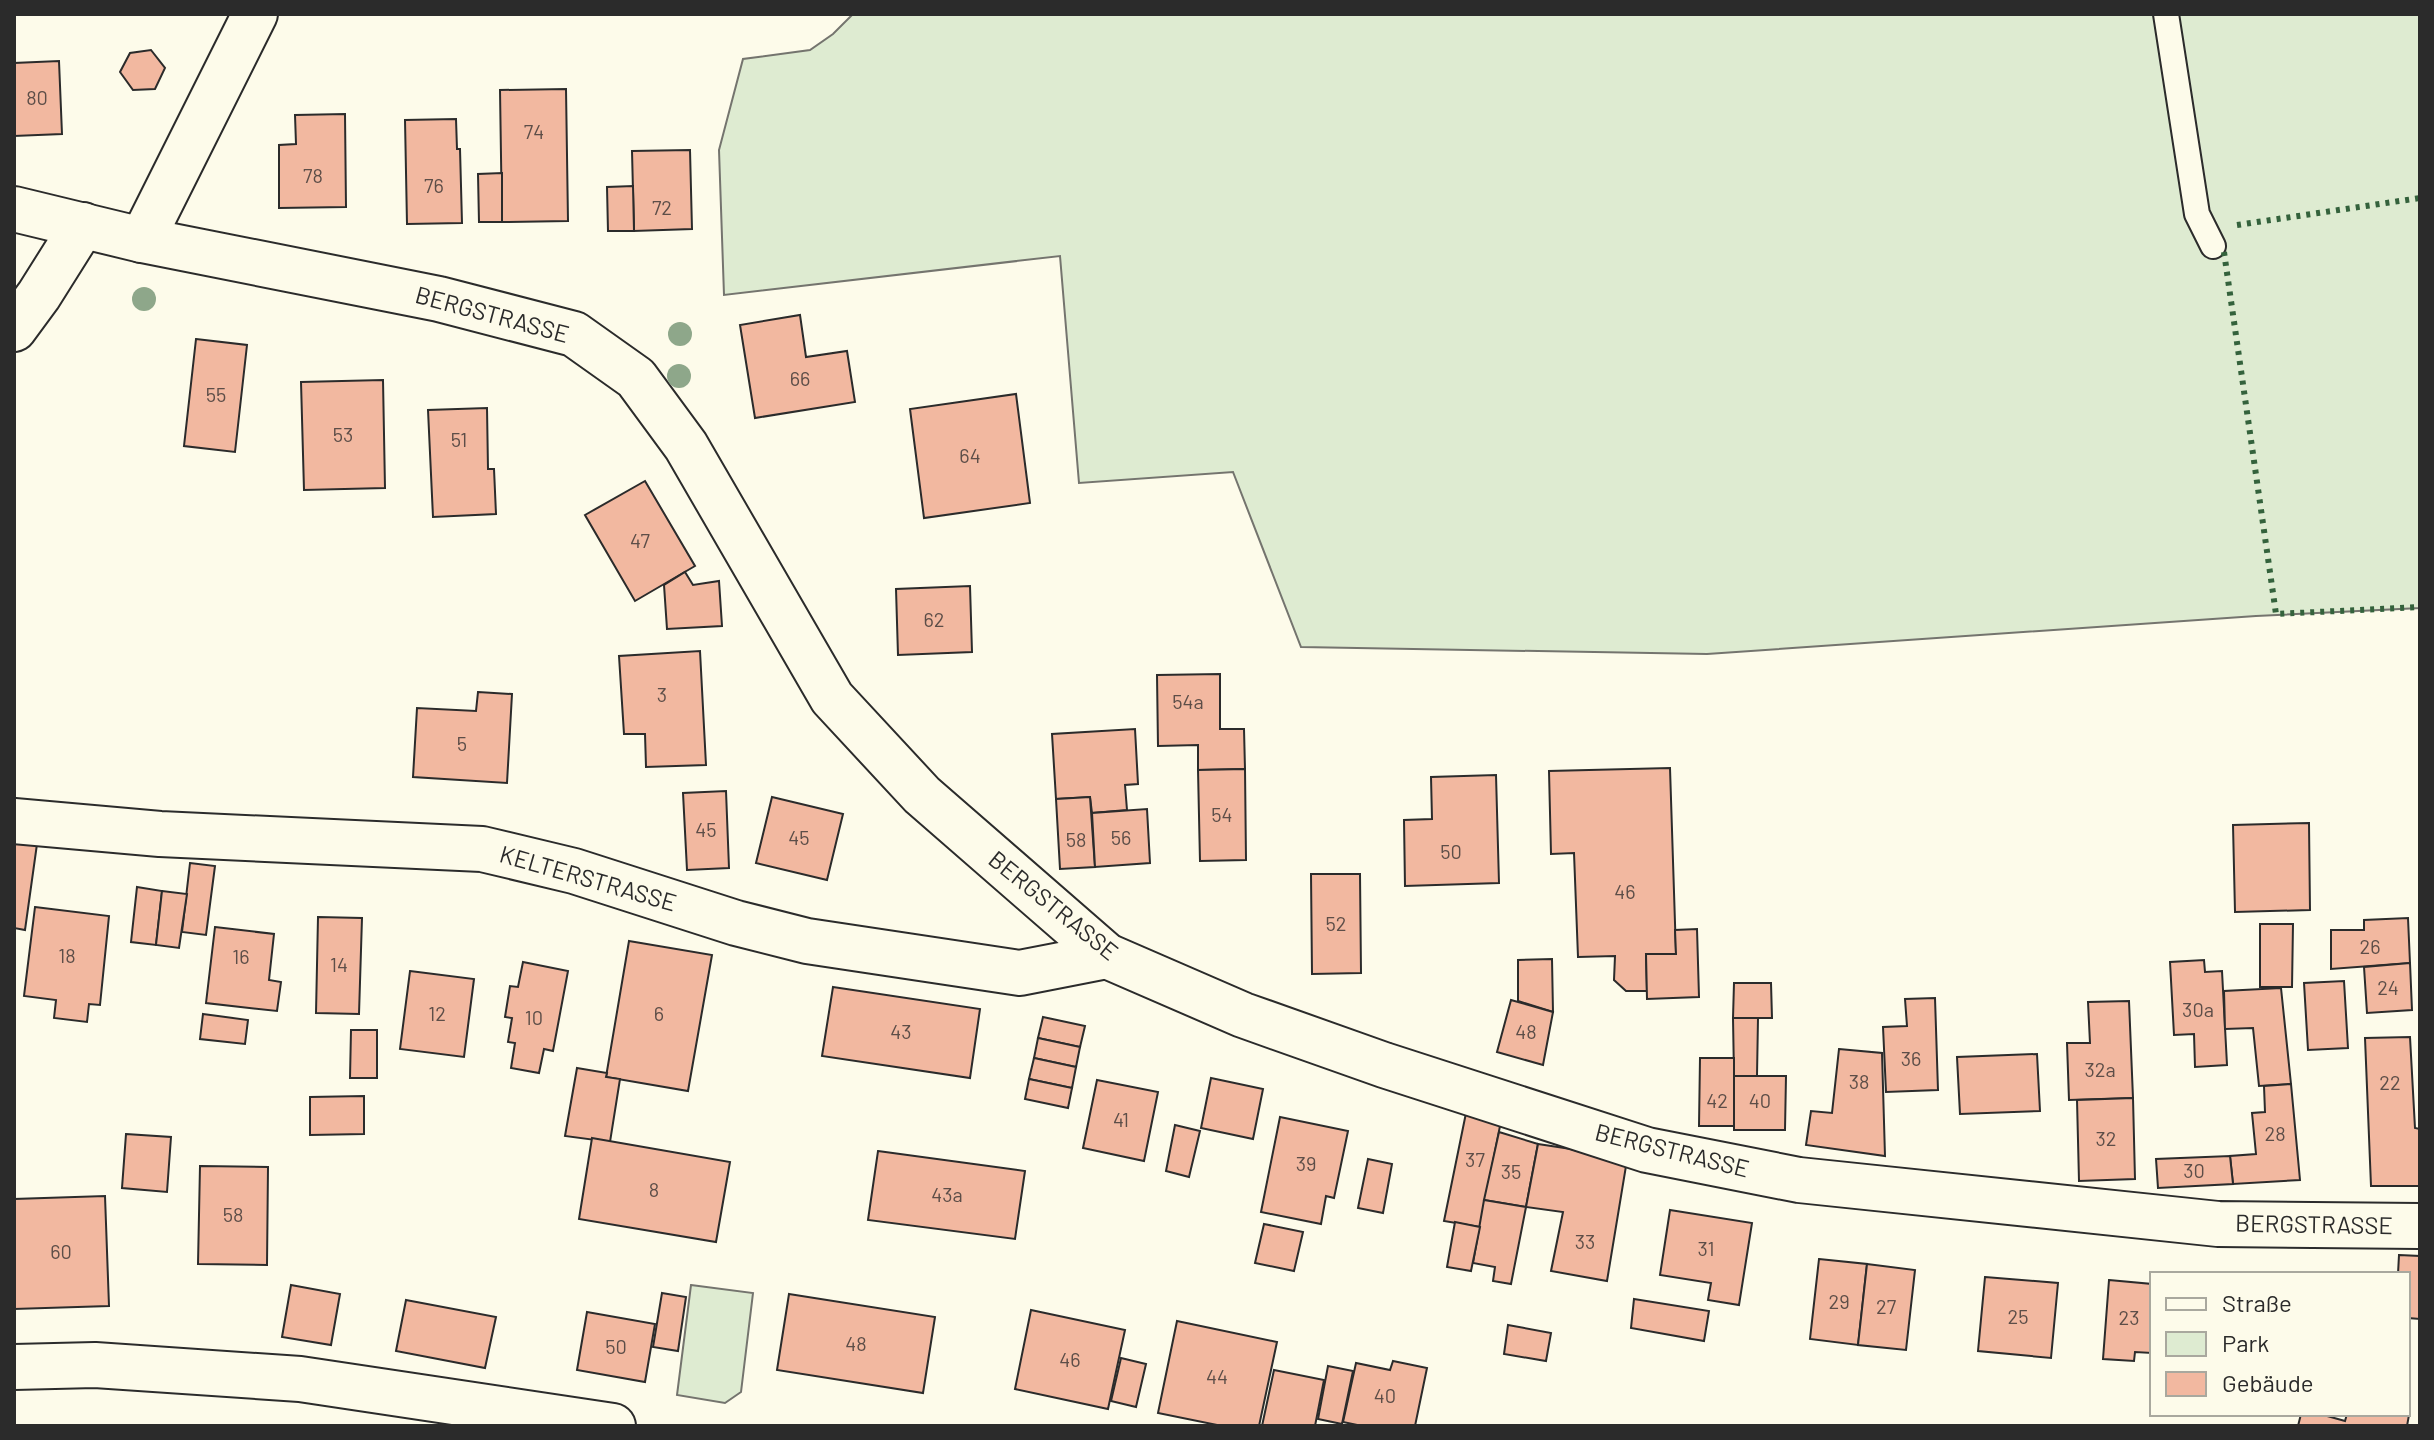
<svg xmlns="http://www.w3.org/2000/svg" width="2434" height="1440" font-family="Barlow,sans-serif">
  <style>
    .green { fill: #deebd1; stroke: #74746e; stroke-width: 2 }
    .building { fill: #f2b8a0; stroke: #2b2b2b; stroke-width: 2 }
    .lines { fill: none; stroke-linecap: round; stroke-linejoin: round }
    .lane-casing { stroke: #2b2b2b; stroke-width: 28 }
    .street-casing { stroke: #2b2b2b; stroke-width: 48 }
    .secondary-casing { stroke: #2b2b2b; stroke-width: 48 }
    .lane { stroke: #fdfbea; stroke-width: 24 }
    .street { stroke: #fdfbea; stroke-width: 44 }
    .secondary { stroke: #fdfbea; stroke-width: 44 }
    .hedge { stroke: #34623c; stroke-width: 6; stroke-dasharray: 4 6; stroke-linecap: butt }
    .tree { fill: #8ea78a }
    .labels { text-anchor: middle; stroke-width: 6; stroke-linejoin: round; paint-order: stroke }
    .number-label { font-size: 20px; fill: #5d4e48 }
    .street-label { font-size: 24px; fill: #2b2b2b; stroke: #fdfbea }
  </style>
  <rect width="100%" height="100%" fill="#fdfbea"/>
  <g class="green">
    <polygon points="853,14 2420,14 2420,608 2256,616 1707,654 1301,647 1233,472 1079,483 1060,256 724,295 719,150 743,59 810,50 833,34"/>
    <polygon points="691,1285 753,1293 741,1392 725,1403 677,1395"/>
  </g>
  <g class="building">
    <polygon points="151,50 165,68 155,89 133,90 120,72 130,53"/>
    <polygon points="59,61 62,134 14,136 14,63"/>
    <polygon points="566,89 568,221 502,222 500,90"/>
    <polygon points="345,114 346,207 279,208 279,145 296,144 295,115"/>
    <polygon points="456,119 457,149 460,149 462,223 407,224 405,120"/>
    <polygon points="690,150 692,229 634,231 632,151"/>
    <polygon points="502,173 502,222 479,222 478,174"/>
    <polygon points="633,186 634,231 608,231 607,187"/>
    <polygon points="800,315 806,357 847,351 855,402 755,418 740,325"/>
    <polygon points="196,339 247,345 235,452 184,446"/>
    <polygon points="383,380 385,488 304,490 301,382"/>
    <polygon points="1016,394 1030,503 924,518 910,409"/>
    <polygon points="487,408 488,469 494,469 496,514 433,517 428,410"/>
    <polygon points="645,481 695,566 635,601 585,515"/>
    <polygon points="685,572 693,585 719,581 722,626 667,629 664,585"/>
    <polygon points="970,586 972,652 898,655 896,589"/>
    <polygon points="700,651 706,765 646,767 645,734 624,734 619,656"/>
    <polygon points="1220,674 1220,729 1244,729 1245,769 1198,770 1198,745 1158,746 1157,675"/>
    <polygon points="478,692 512,694 507,783 413,777 417,708 476,711"/>
    <polygon points="1135,729 1138,784 1125,785 1127,810 1092,813 1090,797 1056,799 1052,734"/>
    <polygon points="1670,768 1676,954 1646,954 1647,991 1626,991 1614,980 1615,956 1578,957 1574,853 1551,854 1549,771"/>
    <polygon points="1245,769 1246,860 1200,861 1198,770"/>
    <polygon points="1496,775 1499,883 1405,886 1404,820 1432,819 1431,777"/>
    <polygon points="726,791 729,868 687,870 683,793"/>
    <polygon points="772,797 843,814 827,880 756,863"/>
    <polygon points="1090,797 1095,867 1060,869 1056,799"/>
    <polygon points="1147,809 1150,863 1095,867 1092,813"/>
    <polygon points="2309,823 2310,910 2235,912 2233,825"/>
    <polygon points="14,841 37,844 25,930 14,928"/>
    <polygon points="190,863 215,866 206,935 182,932"/>
    <polygon points="1311,874 1360,874 1361,973 1312,974"/>
    <polygon points="137,887 162,891 156,945 131,942"/>
    <polygon points="162,891 187,894 179,948 156,945"/>
    <polygon points="35,907 109,916 100,1005 89,1004 87,1022 54,1018 56,1000 24,996"/>
    <polygon points="318,917 362,918 359,1014 316,1013"/>
    <polygon points="2408,918 2410,963 2331,969 2331,930 2364,930 2364,920"/>
    <polygon points="2260,924 2293,924 2292,987 2260,987"/>
    <polygon points="215,927 274,934 269,980 281,982 277,1011 206,1003"/>
    <polygon points="1697,929 1699,997 1647,999 1646,954 1676,954 1675,930"/>
    <polygon points="629,941 712,955 688,1091 606,1077"/>
    <polygon points="1552,959 1553,1012 1518,1001 1518,960"/>
    <polygon points="2204,960 2205,972 2222,971 2227,1065 2195,1067 2194,1034 2174,1035 2170,962"/>
    <polygon points="523,962 568,971 553,1051 544,1049 539,1073 511,1068 515,1043 508,1042 512,1018 505,1017 510,986 518,987"/>
    <polygon points="2410,963 2412,1010 2367,1013 2364,967"/>
    <polygon points="410,971 474,979 464,1057 400,1049"/>
    <polygon points="2344,981 2348,1048 2308,1050 2304,983"/>
    <polygon points="1734,983 1771,983 1772,1018 1733,1018"/>
    <polygon points="833,987 980,1009 970,1078 822,1056"/>
    <polygon points="2281,988 2291,1084 2259,1086 2253,1028 2225,1029 2224,991"/>
    <polygon points="1935,998 1938,1090 1886,1092 1883,1027 1907,1026 1905,999"/>
    <polygon points="1511,1000 1553,1012 1543,1065 1497,1052"/>
    <polygon points="2129,1001 2133,1098 2069,1100 2067,1043 2090,1043 2088,1002"/>
    <polygon points="203,1014 248,1020 245,1044 200,1039"/>
    <polygon points="1043,1017 1085,1026 1080,1047 1038,1038"/>
    <polygon points="1733,1018 1758,1018 1757,1076 1734,1076"/>
    <polygon points="351,1030 377,1030 377,1078 350,1078"/>
    <polygon points="2410,1037 2415,1128 2420,1129 2420,1186 2371,1186 2365,1038"/>
    <polygon points="1038,1038 1080,1047 1076,1067 1034,1058"/>
    <polygon points="1839,1049 1882,1053 1885,1156 1806,1145 1811,1111 1832,1113"/>
    <polygon points="2037,1054 2040,1111 1960,1114 1957,1057"/>
    <polygon points="1034,1058 1076,1067 1072,1088 1029,1079"/>
    <polygon points="1700,1058 1734,1058 1734,1126 1699,1126"/>
    <polygon points="577,1068 607,1073 606,1077 620,1079 610,1142 565,1136"/>
    <polygon points="1734,1076 1786,1076 1785,1130 1734,1130"/>
    <polygon points="1211,1078 1263,1089 1253,1139 1201,1128"/>
    <polygon points="1029,1079 1072,1088 1068,1108 1025,1099"/>
    <polygon points="1097,1080 1158,1092 1144,1161 1083,1148"/>
    <polygon points="2291,1084 2300,1180 2233,1184 2230,1156 2256,1154 2252,1113 2265,1112 2264,1086"/>
    <polygon points="364,1096 364,1134 310,1135 310,1097"/>
    <polygon points="2133,1098 2135,1179 2079,1181 2077,1100"/>
    <polygon points="1466,1113 1501,1121 1480,1227 1444,1221"/>
    <polygon points="1280,1117 1348,1131 1334,1198 1326,1196 1321,1224 1261,1212"/>
    <polygon points="1175,1125 1200,1131 1189,1177 1166,1171"/>
    <polygon points="1499,1132 1538,1144 1526,1207 1484,1200"/>
    <polygon points="126,1134 171,1137 167,1192 122,1188"/>
    <polygon points="592,1138 730,1162 716,1242 579,1219"/>
    <polygon points="1538,1144 1571,1149 1626,1166 1607,1281 1551,1271 1563,1212 1526,1207"/>
    <polygon points="878,1151 1025,1171 1015,1239 868,1220"/>
    <polygon points="2230,1156 2233,1184 2158,1188 2156,1159"/>
    <polygon points="1368,1159 1392,1164 1383,1213 1358,1208"/>
    <polygon points="200,1166 268,1167 267,1265 198,1264"/>
    <polygon points="105,1196 109,1306 14,1309 14,1199"/>
    <polygon points="1484,1200 1526,1207 1511,1284 1493,1281 1495,1267 1473,1263"/>
    <polygon points="1670,1210 1752,1223 1739,1305 1708,1300 1711,1283 1660,1275"/>
    <polygon points="1455,1222 1480,1227 1471,1271 1447,1267"/>
    <polygon points="1264,1224 1303,1232 1294,1271 1255,1263"/>
    <polygon points="2399,1255 2420,1256 2420,1319 2408,1318 2408,1274 2398,1274"/>
    <polygon points="1819,1259 1867,1264 1858,1345 1810,1339"/>
    <polygon points="1867,1264 1915,1270 1906,1350 1858,1345"/>
    <polygon points="1985,1277 2058,1283 2051,1358 1978,1351"/>
    <polygon points="2109,1280 2152,1284 2152,1353 2135,1352 2134,1361 2103,1359"/>
    <polygon points="291,1285 340,1294 331,1345 282,1337"/>
    <polygon points="662,1293 686,1297 678,1351 653,1347"/>
    <polygon points="789,1294 935,1317 923,1393 777,1370"/>
    <polygon points="1634,1299 1709,1311 1704,1341 1631,1328"/>
    <polygon points="406,1300 496,1317 485,1368 396,1351"/>
    <polygon points="1031,1310 1125,1330 1108,1409 1015,1389"/>
    <polygon points="587,1312 655,1324 645,1382 577,1370"/>
    <polygon points="1177,1321 1277,1342 1259,1426 1222,1426 1158,1413"/>
    <polygon points="1508,1325 1551,1333 1546,1361 1504,1354"/>
    <polygon points="1121,1358 1146,1364 1136,1407 1111,1401"/>
    <polygon points="1393,1361 1427,1368 1415,1426 1362,1426 1343,1422 1356,1363 1390,1370"/>
    <polygon points="1328,1366 1353,1371 1342,1424 1318,1419"/>
    <polygon points="1274,1370 1324,1380 1315,1426 1262,1426"/>
    <polygon points="2301,1414 2320,1414 2345,1421 2347,1414 2409,1415 2407,1426 2298,1426"/>
  </g>
  <g class="lines">
    <defs>
      <polyline id="lane" points="2166,14 2197,214 2213,246"/>
      <g id="street">
        <polyline points="142,240 255,14"/>
        <polyline points="14,329 39,295 83,225"/>
        <polyline points="14,821 160,834 482,849 574,871 736,923 807,941 1020,973 1107,956"/>
        <polyline points="14,1367 95,1365 300,1379 613,1426"/>
      </g>
      <polyline id="secondary" points="14,209 142,240 439,299 574,334 636,378 686,446 832,698 922,795 1107,956 1243,1015 1384,1065 1647,1150 1799,1180 2218,1224 2420,1226"/>
    </defs>
    <use href="#lane" class="lane-casing"/>
    <use href="#street" class="street-casing"/>
    <use href="#secondary" class="secondary-casing"/>
    <use href="#lane" class="lane"/>
    <use href="#street" class="street"/>
    <use href="#secondary" class="secondary"/>
    <g class="hedge">
      <polyline points="2237,225 2420,198"/>
      <polyline points="2224,252 2276,614 2420,607"/>
    </g>
  </g>
  <g class="tree">
    <circle cx="144" cy="299" r="12"/>
    <circle cx="680" cy="334" r="12"/>
    <circle cx="679" cy="376" r="12"/>
  </g>
  <g class="labels">
    <g class="number-label">
      <text x="37" y="105">80</text>
      <text x="534" y="139">74</text>
      <text x="313" y="183">78</text>
      <text x="434" y="193">76</text>
      <text x="662" y="215">72</text>
      <text x="800" y="386">66</text>
      <text x="216" y="402">55</text>
      <text x="343" y="442">53</text>
      <text x="459" y="447">51</text>
      <text x="970" y="463">64</text>
      <text x="640" y="548">47</text>
      <text x="934" y="627">62</text>
      <text x="662" y="702">3</text>
      <text x="1188" y="709">54a</text>
      <text x="462" y="751">5</text>
      <text x="1222" y="822">54</text>
      <text x="706" y="837">45</text>
      <text x="799" y="845">45</text>
      <text x="1121" y="845">56</text>
      <text x="1076" y="847">58</text>
      <text x="1451" y="859">50</text>
      <text x="1625" y="899">46</text>
      <text x="1336" y="931">52</text>
      <text x="2370" y="954">26</text>
      <text x="67" y="963">18</text>
      <text x="241" y="964">16</text>
      <text x="339" y="972">14</text>
      <text x="2388" y="995">24</text>
      <text x="2198" y="1017">30a</text>
      <text x="437" y="1021">12</text>
      <text x="659" y="1021">6</text>
      <text x="534" y="1025">10</text>
      <text x="901" y="1039">43</text>
      <text x="1526" y="1039">48</text>
      <text x="1911" y="1066">36</text>
      <text x="2100" y="1077">32a</text>
      <text x="1859" y="1089">38</text>
      <text x="2390" y="1090">22</text>
      <text x="1717" y="1108">42</text>
      <text x="1760" y="1108">40</text>
      <text x="1121" y="1127">41</text>
      <text x="2275" y="1141">28</text>
      <text x="2106" y="1146">32</text>
      <text x="1475" y="1167">37</text>
      <text x="1306" y="1171">39</text>
      <text x="2194" y="1178">30</text>
      <text x="1511" y="1179">35</text>
      <text x="654" y="1197">8</text>
      <text x="947" y="1202">43a</text>
      <text x="233" y="1222">58</text>
      <text x="1585" y="1249">33</text>
      <text x="1706" y="1256">31</text>
      <text x="61" y="1259">60</text>
      <text x="1839" y="1309">29</text>
      <text x="1886" y="1314">27</text>
      <text x="2018" y="1324">25</text>
      <text x="2129" y="1325">23</text>
      <text x="856" y="1351">48</text>
      <text x="616" y="1354">50</text>
      <text x="1070" y="1367">46</text>
      <text x="1217" y="1384">44</text>
      <text x="1385" y="1403">40</text>
    </g>
    <g class="street-label">
      <text transform="translate(492 315) rotate(15)" y="8">BERGSTRASSE</text>
      <text transform="translate(588 879) rotate(16)" y="8">KELTERSTRASSE</text>
      <text transform="translate(1053 906) rotate(39)" y="8">BERGSTRASSE</text>
      <text transform="translate(1672 1151) rotate(14)" y="8">BERGSTRASSE</text>
      <text transform="translate(2314 1225) rotate(1)" y="8">BERGSTRASSE</text>
    </g>
  </g>
  <rect width="2434" height="1440" fill="none" stroke="#2b2b2b" stroke-width="32"/>
  <rect x="2150" y="1272" width="260" height="144" fill="#fdfbea" stroke="#a9a89e" stroke-width="2"/>
  <rect x="2166" y="1298" width="40" height="12" fill="#fdfbea" stroke="#a9a89e" stroke-width="2"/>
  <text x="2222" y="1312" font-size="24" fill="#2b2b2b">Straße</text>
  <rect x="2166" y="1332" width="40" height="24" fill="#deebd1" stroke="#a9a89e" stroke-width="2"/>
  <text x="2222" y="1352" font-size="24" fill="#2b2b2b">Park</text>
  <rect x="2166" y="1372" width="40" height="24" fill="#f2b8a0" stroke="#a9a89e" stroke-width="2"/>
  <text x="2222" y="1392" font-size="24" fill="#2b2b2b">Gebäude</text>
</svg>
